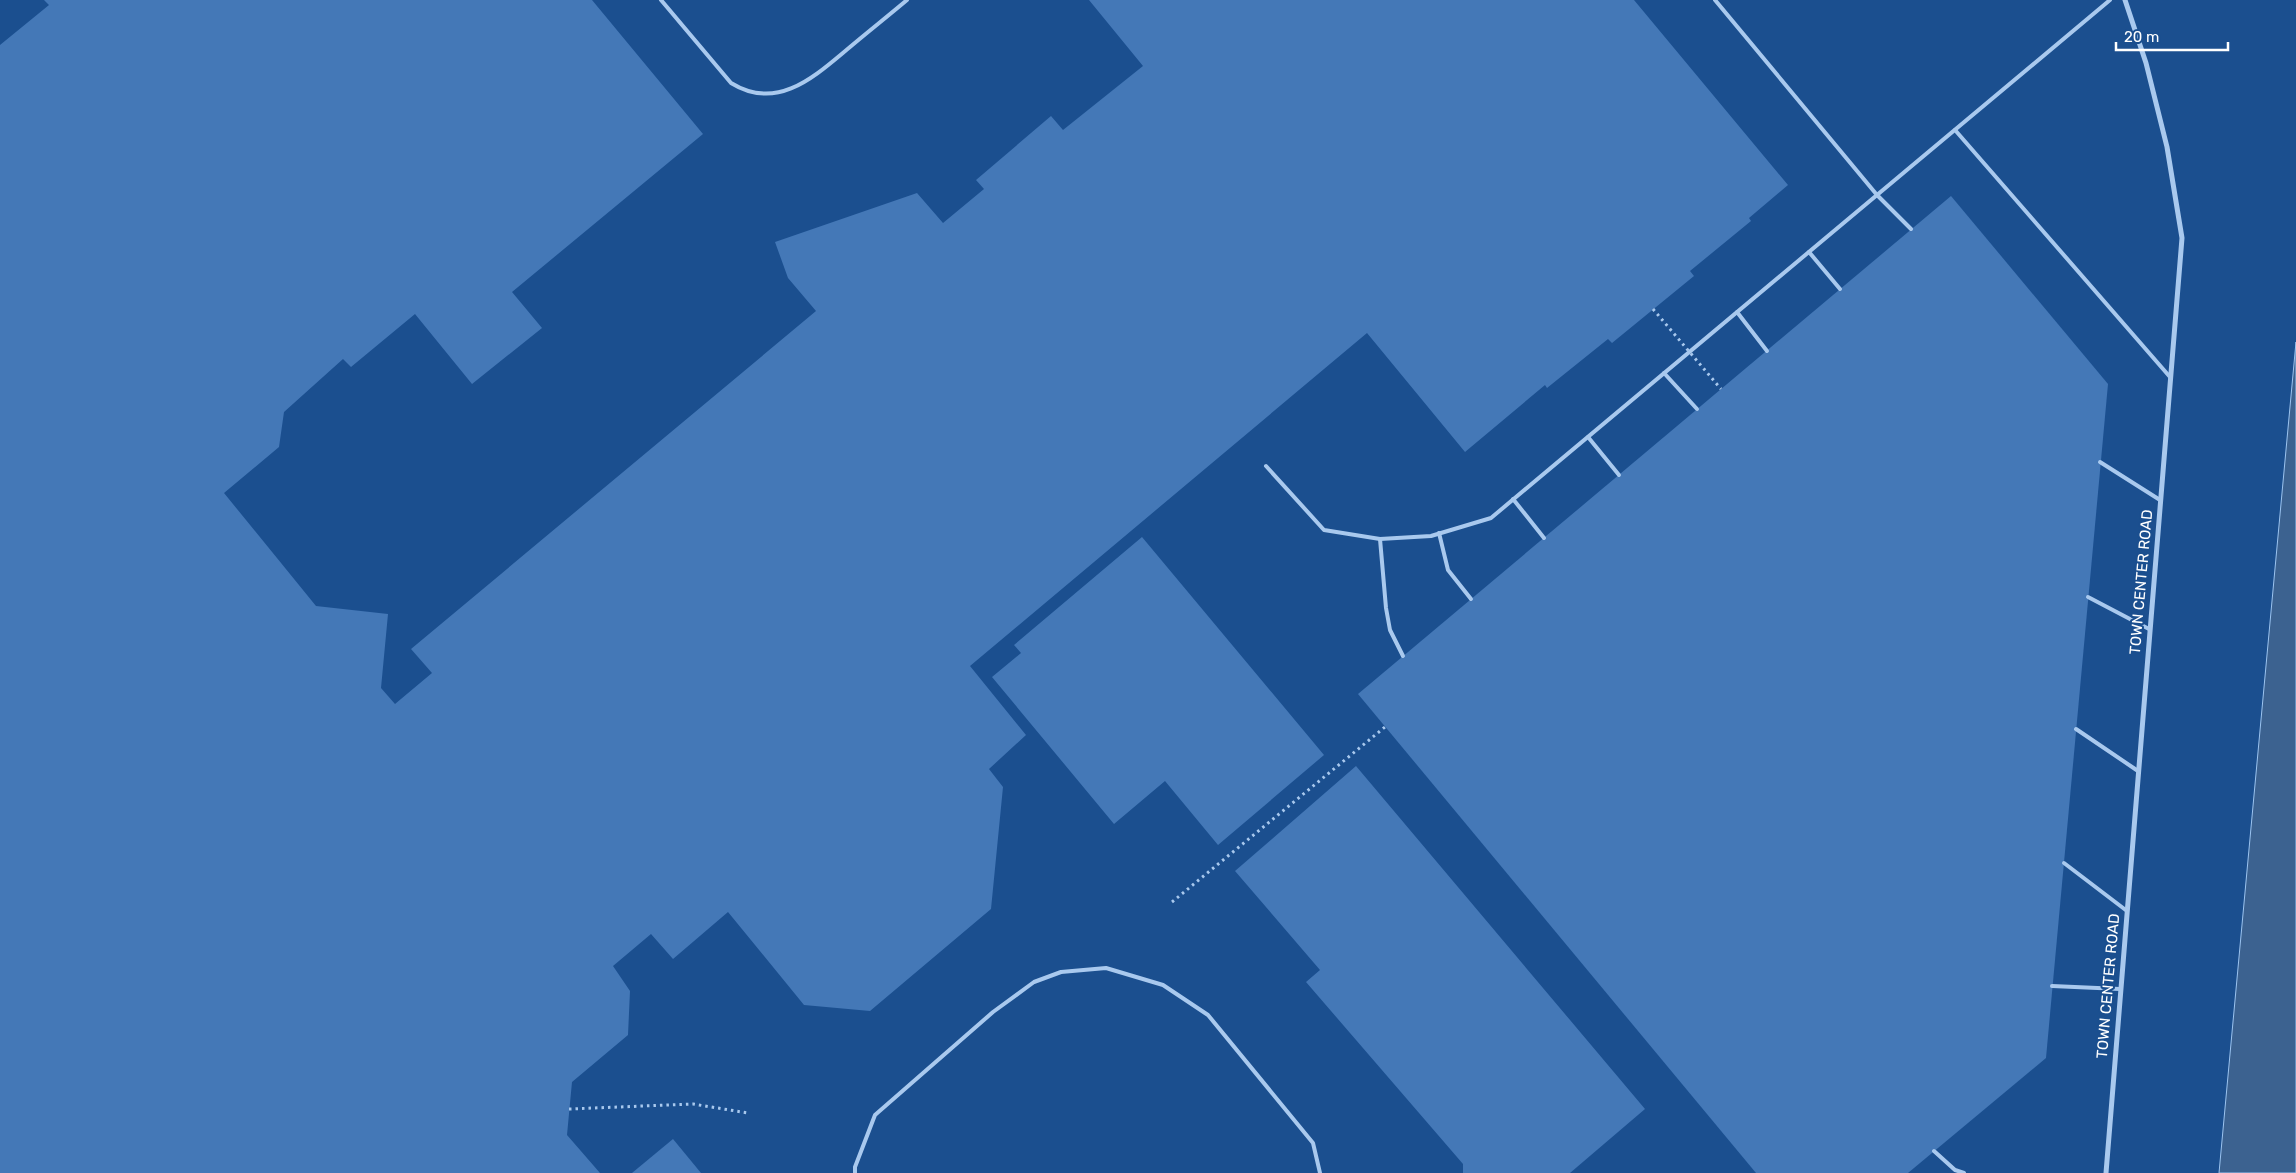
<svg xmlns="http://www.w3.org/2000/svg" width="2296" height="1173" font-family="Rubik,sans-serif">
  <style>
    .water { fill: #3c6290; stroke: #9cc4f0 }
    .building { fill: #4478b7 }
    .lines { fill: none; stroke-linecap: round; stroke-linejoin: round }
    .path { stroke: #a9c9ee; stroke-width: 3; stroke-dasharray: 2.5 4; stroke-linecap: butt }
    .lane { stroke: #a9c9ee; stroke-width: 4 }
    .street { stroke: #a9c9ee; stroke-width: 5 }
    .path-bridge { stroke: #a9c9ee; stroke-width: 3; stroke-dasharray: 2.5 4; stroke-linecap: butt }
    .labels { text-anchor: middle; stroke-width: 4; stroke-linejoin: round; paint-order: stroke }
    .street-label { font-size: 15px; fill: #fff; stroke: #1b4f8f }
  </style>
  <rect width="100%" height="100%" fill="#1b4f8f"/>
  <polygon class="water" points="2296,342 2296,1173 2219,1173"/>
  <g class="building">
    <polygon points="44,0 592,0 703,134 512,292 542,328 472,384 415,314 351,367 343,359 284,412 279,447 224,493 316,606 388,614 381,688 395,704 432,673 411,649 816,311 788,278 775,242 917,193 943,223 984,189 976,180 1051,116 1063,130 1143,66 1089,0 1634,0 1788,185 1749,218 1751,221 1690,271 1694,276 1612,343 1608,339 1547,388 1545,385 1465,452 1367,333 970,666 1026,735 989,769 1003,787 991,909 870,1011 804,1005 728,912 673,959 651,934 613,966 630,991 628,1035 572,1082 567,1135 600,1173 0,1173 0,45 49,5"/>
    <polygon points="1951,196 2108,384 2046,1058 1908,1173 1756,1173 1358,694"/>
    <polygon points="1142,537 1324,755 1218,845 1165,781 1114,824 992,677 1021,653 1014,645"/>
    <polygon points="1356,766 1645,1109 1570,1173 1463,1173 1463,1164 1306,982 1320,970 1235,871"/>
    <polygon points="673,1139 701,1173 632,1173"/>
  </g>
  <g class="lines">
    <g class="path">
      <polyline points="1172,902 1385,727"/>
      <polyline points="569,1109 693,1104 748,1113"/>
    </g>
    <g class="lane">
      <path d="M661,0L731,83C778,112 815,76 850,47C869,31 888,16 907,0"/>
      <polyline points="1715,0 1877,195 1911,229"/>
      <polyline points="1955,130 2170,377"/>
      <polyline points="1809,252 1840,289"/>
      <polyline points="1737,312 1767,351"/>
      <polyline points="1664,373 1697,409"/>
      <polyline points="1588,437 1619,475"/>
      <polyline points="2100,462 2160,500"/>
      <polyline points="1266,466 1324,530 1380,539 1431,536 1491,518 2110,0"/>
      <polyline points="1513,499 1544,538"/>
      <polyline points="1439,533 1448,570 1471,599"/>
      <polyline points="1380,539 1386,608 1390,630 1403,656"/>
      <polyline points="2088,597 2149,629"/>
      <polyline points="2076,729 2138,771"/>
      <polyline points="2064,863 2127,911"/>
      <polyline points="2052,986 2120,989"/>
      <polyline points="1934,1151 1955,1170 1964,1173"/>
      <polyline points="855,1173 855,1167 875,1115 993,1012 1034,982 1061,972 1106,968 1163,985 1208,1015 1313,1143 1320,1173"/>
    </g>
    <polyline class="street" points="2106,1173 2182,238 2167,147 2146,63 2125,0"/>
    <polyline class="path-bridge" points="1653,309 1721,389"/>
  </g>
  <g class="labels">
    <g class="street-label">
      <text transform="translate(2141 582) rotate(-85)" y="5">TOWN CENTER ROAD</text>
      <text transform="translate(2108 986) rotate(-85)" y="5">TOWN CENTER ROAD</text>
    </g>
  </g>
  <path d="M2116 42v8h112v-8" fill="none" stroke="#ffffff" stroke-width="2.5"/>
  <text x="2124" y="42" font-size="15" fill="#ffffff" stroke="#1b4f8f" stroke-width="4" paint-order="stroke">20 m</text>
</svg>
